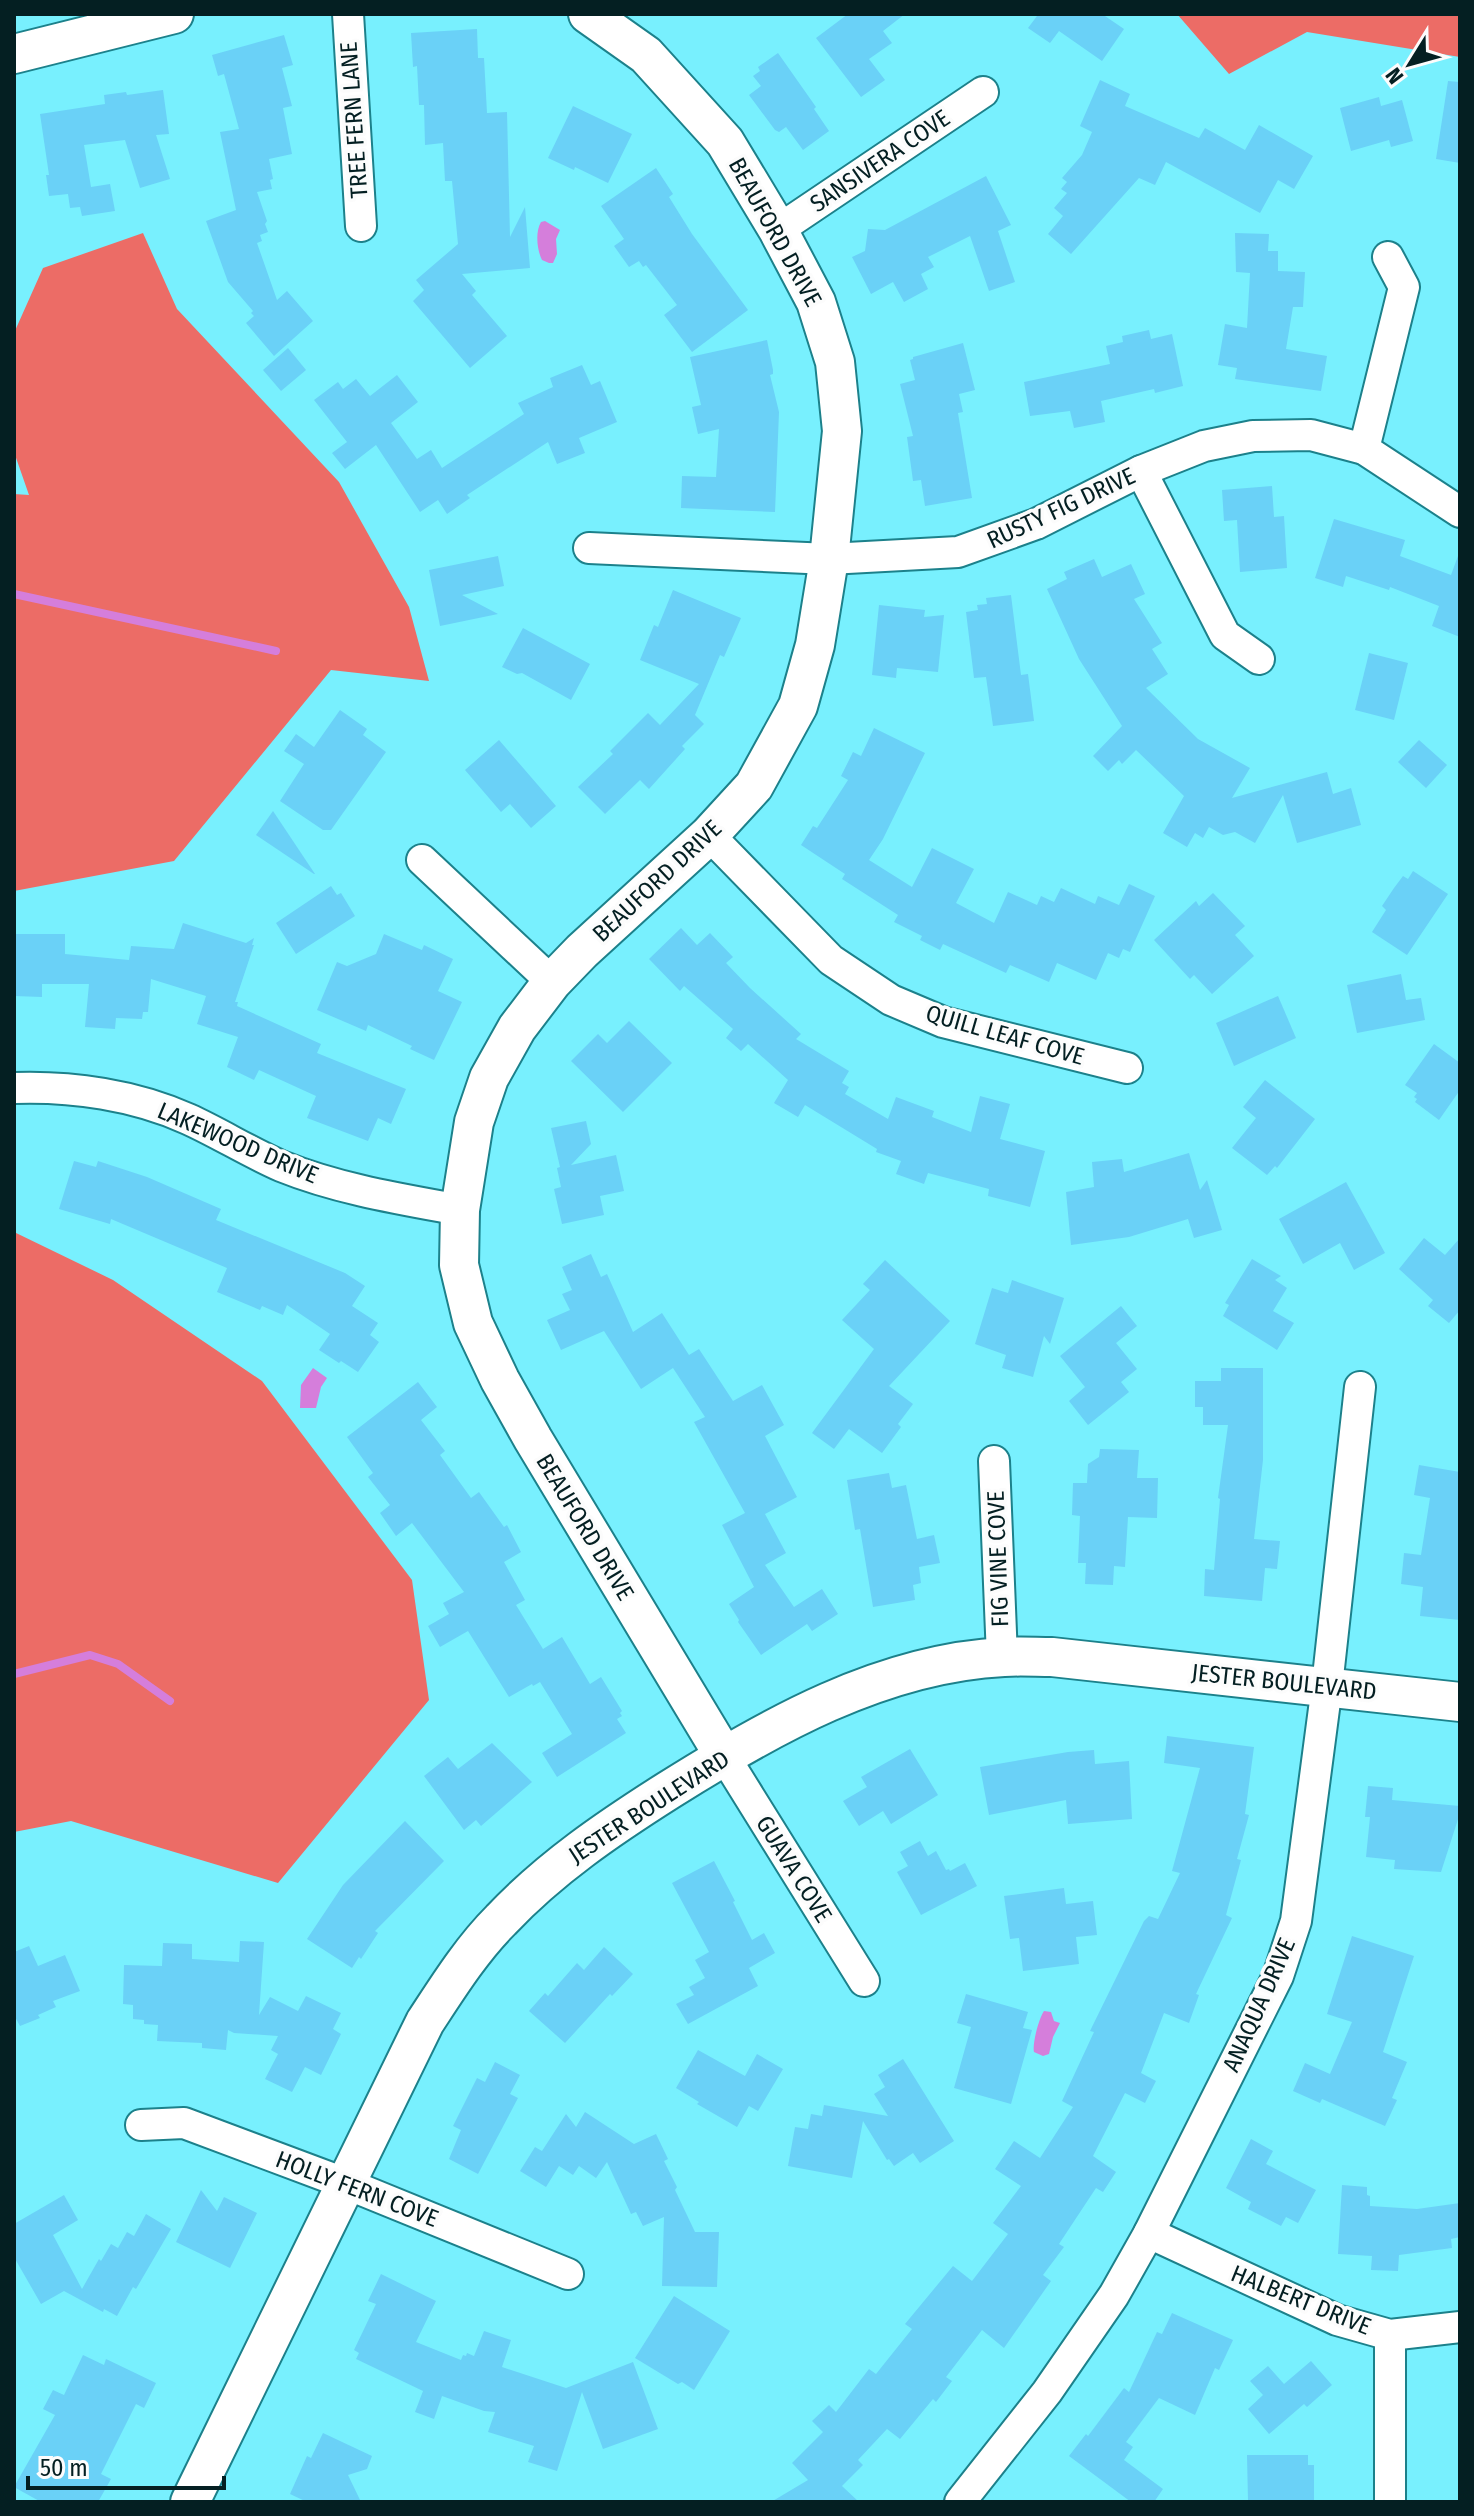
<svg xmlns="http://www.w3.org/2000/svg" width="1474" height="2516" font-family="'Fira Sans Condensed',sans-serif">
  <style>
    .forest { fill: #ec6c66 }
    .water { fill: #d57edb }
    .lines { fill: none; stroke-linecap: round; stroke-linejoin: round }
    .stream { stroke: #d57edb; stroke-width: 8 }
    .building { fill: #6ad1f7 }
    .minor-casing { stroke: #1c818b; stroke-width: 34 }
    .tertiary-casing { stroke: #1c818b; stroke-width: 42 }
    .minor { stroke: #fff; stroke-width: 30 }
    .tertiary { stroke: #fff; stroke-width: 38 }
    .labels { text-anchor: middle; stroke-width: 7; stroke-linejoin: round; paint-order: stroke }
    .street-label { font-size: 24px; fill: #041f22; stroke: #fcfcfc }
  </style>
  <rect width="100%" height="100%" fill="#78f0fe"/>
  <g class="forest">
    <polygon points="1177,14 1460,14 1460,57 1307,32 1229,74"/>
    <polygon points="143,233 177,309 339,482 409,607 429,681 331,670 174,861 14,891 14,494 29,495 14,452 14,333 43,268"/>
    <polygon points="14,1232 113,1280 262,1381 412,1580 429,1700 278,1883 71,1821 14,1832"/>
  </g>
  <g class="water">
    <path d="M545,221L560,230L556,239L557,254L553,263H549L542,260C537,250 535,232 541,222Z"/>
    <polygon points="313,1368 327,1378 321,1387 316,1408 300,1408 301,1385"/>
    <path d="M1044,2011L1051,2012L1054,2021L1060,2023L1053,2037L1049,2054L1043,2056L1034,2052C1032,2044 1039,2018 1044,2011Z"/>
  </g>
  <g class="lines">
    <g class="stream">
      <polyline points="14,594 276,651"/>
      <polyline points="14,1674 90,1655 118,1664 170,1701"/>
    </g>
  </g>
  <g class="building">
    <polygon points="848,14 905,14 883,31 892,43 869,59 885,80 861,97 816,38"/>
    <polygon points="1035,14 1102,14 1124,29 1102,61 1059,31 1050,43 1028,28 1037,16"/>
    <polygon points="477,29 478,58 484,58 487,113 507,112 510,237 525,207 530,268 462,274 476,291 472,295 507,336 470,368 413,301 424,290 416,280 458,244 452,181 445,181 443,143 425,145 424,105 419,105 417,66 413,67 411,33"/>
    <polygon points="284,35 293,65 282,68 292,106 283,108 292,154 269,159 273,179 270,180 272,189 257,192 267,221 265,224 268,232 260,235 262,241 257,243 277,300 287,291 313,321 274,356 246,323 254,316 251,313 253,311 228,282 206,221 236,210 220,132 239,129 224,74 218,76 212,55"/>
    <polygon points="778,53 816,107 814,109 829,131 803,150 786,127 779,132 775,130 749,95 761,86 753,76 760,71 758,67"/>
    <polygon points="1100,80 1130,94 1125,106 1199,138 1205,128 1245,150 1259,125 1313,156 1294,189 1278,180 1260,213 1166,162 1155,185 1139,178 1071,254 1048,234 1063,216 1054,208 1067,193 1061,189 1067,182 1062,178 1082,155 1092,132 1080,126"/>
    <polygon points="1448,81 1460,82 1460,163 1436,159"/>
    <polygon points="163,90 169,134 156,135 170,179 140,188 125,140 84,145 91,187 110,184 115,211 82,216 80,207 70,208 68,194 49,196 46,175 49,175 40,114 105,104 104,95 126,92 127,95"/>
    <polygon points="1379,97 1381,106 1402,100 1413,141 1391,147 1389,140 1351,151 1340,108"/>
    <polygon points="573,106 632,134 608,183 575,167 574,170 548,158"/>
    <polygon points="656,168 673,194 669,197 692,234 748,310 692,352 664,315 677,305 646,265 643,267 639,261 629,267 614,246 624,239 601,206"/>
    <polygon points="986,176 1011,225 998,231 1015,282 989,291 970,236 928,257 934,267 921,274 928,289 904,302 893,282 871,294 852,257 865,251 868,229 885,230"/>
    <polygon points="1235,233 1269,234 1268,251 1278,251 1278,271 1305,272 1303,307 1293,307 1286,349 1327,356 1321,391 1235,379 1237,368 1218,365 1225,324 1247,328 1250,273 1236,272"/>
    <polygon points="1149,330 1151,339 1172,334 1183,386 1155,393 1154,389 1101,401 1105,422 1074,428 1070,411 1030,416 1024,382 1110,364 1106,346 1123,342 1122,336"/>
    <polygon points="767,340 773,370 773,374 770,375 779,412 775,512 681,508 682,476 716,477 719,429 698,434 692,407 701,405 690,357"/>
    <polygon points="963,343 975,390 959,394 963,412 958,413 972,498 925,506 921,480 913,481 907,437 913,436 900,384 915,380 910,360 913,359 913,357"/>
    <polygon points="288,348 306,370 281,391 263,370"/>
    <polygon points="582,365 591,385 600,381 617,422 579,438 585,453 557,464 548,442 467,495 470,498 447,514 438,500 420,512 376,445 345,469 332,453 347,442 314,400 338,382 343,389 356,379 370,396 397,375 418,402 391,423 417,459 431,450 442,468 524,414 518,403 553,387 550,378"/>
    <polygon points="1272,486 1274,517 1284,516 1287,568 1240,572 1237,520 1224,521 1222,490"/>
    <polygon points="1334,519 1405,540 1400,556 1451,575 1458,556 1460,556 1460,637 1432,626 1439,606 1390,587 1389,590 1346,576 1343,587 1315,578"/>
    <polygon points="498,556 504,586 462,595 498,614 440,626 429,570"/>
    <polygon points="1094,559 1102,577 1131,564 1145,594 1134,599 1162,643 1152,649 1168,674 1146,688 1198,739 1250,768 1232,798 1327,772 1333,794 1351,788 1361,825 1297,843 1283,795 1255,843 1235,832 1223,835 1209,827 1203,838 1195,833 1187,847 1163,833 1184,796 1136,750 1122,764 1119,760 1108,771 1093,756 1122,726 1079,659 1047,589 1067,579 1064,572"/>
    <polygon points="673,590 741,618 724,657 720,655 695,715 704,724 682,746 685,749 649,789 640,780 605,814 578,787 613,754 610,751 648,713 660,725 699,684 640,660 654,625 658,627"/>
    <polygon points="1011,595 1021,675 1028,674 1034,721 993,726 986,677 974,678 966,612 978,610 977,605 987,604 986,598"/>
    <polygon points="879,605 925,610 924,617 944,615 938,672 897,668 896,678 872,675"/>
    <polygon points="523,628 590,664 571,700 522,673 517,674 502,667"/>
    <polygon points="1369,653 1408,663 1394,720 1355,710"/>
    <polygon points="340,710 367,729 363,735 386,752 331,830 323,830 280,801 304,764 284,751 296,734 314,747"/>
    <polygon points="874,728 925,753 883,839 869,860 912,887 932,848 974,869 956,903 994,923 1008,892 1037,905 1041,896 1054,902 1061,888 1095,904 1098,896 1119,905 1129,884 1155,896 1130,952 1123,949 1119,958 1108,953 1096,980 1057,963 1049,982 1010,965 1006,973 943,944 940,950 920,940 922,936 894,922 898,915 842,879 845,874 801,845 813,826 817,828 848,780 841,776 853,752 861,756"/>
    <polygon points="499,740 556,806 531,828 510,804 501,812 465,770"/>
    <polygon points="1419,740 1447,765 1426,788 1398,762"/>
    <polygon points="273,811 315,874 314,874 256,835"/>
    <polygon points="1413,871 1448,894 1407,955 1372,932 1386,910 1382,906 1394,888 1403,876 1408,879"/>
    <polygon points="331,886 337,895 341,893 355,916 296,954 276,923"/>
    <polygon points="1213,893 1245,926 1235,935 1254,956 1212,994 1194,975 1190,979 1154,940 1196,901 1199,906"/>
    <polygon points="183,923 246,943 254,938 252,945 254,945 235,1002 238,1002 237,1006 321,1044 317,1053 406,1089 391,1124 378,1118 368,1141 307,1118 316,1096 259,1070 254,1080 227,1067 238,1037 197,1024 206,996 151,979 148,1012 143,1012 142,1019 116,1018 115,1029 85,1027 89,984 42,984 42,997 14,996 14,934 65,934 65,954 129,960 131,946 174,949"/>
    <polygon points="681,928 697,945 710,933 733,957 726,963 750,988 801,1034 796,1039 849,1071 842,1083 849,1087 845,1094 888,1119 896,1097 934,1111 932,1117 971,1132 980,1096 1010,1104 1000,1139 1045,1151 1030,1207 988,1196 989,1189 928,1173 924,1184 896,1174 901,1161 876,1152 877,1149 805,1105 798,1117 774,1103 788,1080 748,1044 741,1051 726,1038 733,1029 684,986 680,991 649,959"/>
    <polygon points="384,934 422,950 424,945 453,959 438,991 462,1002 434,1060 410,1049 412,1046 368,1025 366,1031 317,1010 337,962 347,966 376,954"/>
    <polygon points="1401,974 1406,1000 1421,998 1425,1020 1357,1033 1347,985"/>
    <polygon points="1278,996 1296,1038 1234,1066 1216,1023"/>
    <polygon points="629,1021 672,1063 623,1112 571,1061 598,1034 607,1043"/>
    <polygon points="1434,1044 1460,1063 1460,1090 1439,1120 1415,1102 1417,1099 1414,1097 1417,1093 1405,1085"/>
    <polygon points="1265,1080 1315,1119 1277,1168 1275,1166 1267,1175 1232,1148 1256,1118 1243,1107"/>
    <polygon points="586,1121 591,1144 571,1165 616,1155 624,1191 600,1196 604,1215 562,1224 554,1189 561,1187 557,1168 560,1167 551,1128"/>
    <polygon points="1189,1153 1200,1190 1207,1180 1222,1230 1194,1238 1188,1219 1129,1237 1071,1245 1066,1192 1094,1187 1092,1162 1122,1159 1124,1172"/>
    <polygon points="74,1161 96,1167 98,1161 147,1177 221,1209 216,1220 345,1273 365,1286 352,1306 378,1323 370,1335 379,1342 358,1372 341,1361 339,1363 319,1350 330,1334 287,1305 283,1315 262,1306 260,1310 217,1292 227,1268 111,1219 110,1224 59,1209"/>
    <polygon points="1346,1182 1385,1253 1354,1270 1340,1243 1303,1264 1279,1219"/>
    <polygon points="1424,1238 1445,1255 1460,1238 1460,1310 1449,1323 1428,1306 1433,1300 1399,1269"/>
    <polygon points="591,1254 601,1277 607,1274 633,1332 662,1313 689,1355 699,1349 733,1401 762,1385 784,1425 765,1436 797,1497 765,1514 786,1553 765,1565 794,1607 822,1589 838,1614 812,1631 807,1624 761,1655 738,1622 739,1620 729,1604 754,1587 722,1525 745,1513 694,1422 705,1417 673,1368 641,1389 604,1331 561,1350 547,1320 570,1310 562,1294 572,1290 562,1267"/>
    <polygon points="1252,1259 1281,1276 1275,1280 1287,1288 1273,1311 1294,1323 1277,1350 1223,1316 1229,1305 1225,1303"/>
    <polygon points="885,1260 950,1321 889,1386 913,1404 898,1424 901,1427 882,1453 849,1429 834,1449 812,1433 874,1349 842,1320 870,1290 863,1284"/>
    <polygon points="1012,1280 1064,1298 1050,1344 1044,1336 1033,1377 1002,1368 1006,1355 975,1344 992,1288 1008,1293"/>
    <polygon points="1121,1306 1137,1326 1116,1343 1137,1369 1121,1382 1129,1392 1088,1425 1069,1401 1085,1387 1060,1356"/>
    <polygon points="1221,1368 1263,1368 1263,1460 1254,1539 1280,1541 1277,1569 1265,1568 1262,1601 1204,1596 1205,1569 1214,1570 1220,1499 1218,1498 1228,1425 1203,1425 1203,1407 1195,1407 1195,1381 1221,1381"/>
    <polygon points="418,1382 437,1407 421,1420 445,1451 440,1455 471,1498 479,1492 504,1527 507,1525 521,1552 504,1562 525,1600 516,1605 543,1649 562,1637 590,1684 601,1677 622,1711 620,1713 622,1716 617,1719 626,1733 557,1777 542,1753 572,1734 540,1682 533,1686 532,1684 509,1697 468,1631 440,1647 428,1626 449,1614 443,1603 464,1592 412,1523 396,1536 380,1513 390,1505 368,1477 373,1473 347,1437"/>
    <polygon points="1100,1449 1139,1450 1137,1478 1158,1478 1157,1518 1128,1517 1125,1567 1114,1566 1113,1585 1085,1584 1086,1563 1078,1563 1080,1516 1072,1515 1073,1483 1087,1483 1088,1464 1099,1457"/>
    <polygon points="1419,1465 1460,1472 1460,1620 1420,1616 1423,1587 1401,1584 1404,1553 1421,1555 1430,1498 1414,1495"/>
    <polygon points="889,1473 892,1488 906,1485 917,1539 934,1535 940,1563 919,1567 921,1583 913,1585 915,1600 873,1607 860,1529 855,1530 847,1480"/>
    <polygon points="1167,1736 1254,1747 1245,1814 1249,1815 1237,1859 1241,1860 1226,1915 1232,1918 1196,1994 1199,1995 1189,2023 1164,2013 1141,2073 1156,2081 1145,2103 1125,2093 1093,2156 1116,2172 1103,2192 1096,2188 1059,2244 1064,2247 1043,2275 1051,2281 1004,2348 982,2330 946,2377 952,2381 936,2402 933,2399 900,2439 887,2429 858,2460 863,2465 842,2486 859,2502 771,2502 808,2480 792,2463 823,2432 812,2421 829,2405 836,2412 869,2369 876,2374 912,2329 905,2324 953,2266 972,2281 1008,2234 993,2223 1021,2186 995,2169 1014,2141 1040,2158 1073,2107 1062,2101 1094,2032 1090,2031 1144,1921 1149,1916 1158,1919 1180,1873 1172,1871 1200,1768 1164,1763"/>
    <polygon points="492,1743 532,1782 481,1826 476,1820 464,1830 424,1776 448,1757 458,1769"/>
    <polygon points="910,1749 938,1795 891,1824 883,1811 859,1826 843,1801 867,1787 861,1777"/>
    <polygon points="1094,1750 1095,1764 1129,1761 1132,1819 1068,1824 1066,1800 989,1815 980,1767 1068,1752"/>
    <polygon points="1368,1786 1393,1788 1392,1800 1460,1806 1460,1813 1441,1872 1394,1869 1395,1860 1366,1857 1370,1817 1365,1817"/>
    <polygon points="405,1821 444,1861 375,1931 378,1933 361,1959 359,1957 352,1968 307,1939 343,1885"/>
    <polygon points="920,1841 928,1856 936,1851 946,1870 949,1869 950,1871 965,1863 977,1886 921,1915 897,1872 908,1866 900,1852"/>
    <polygon points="714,1861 735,1901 733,1902 752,1940 764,1933 775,1953 749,1968 758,1986 688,2024 676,2004 694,1995 689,1987 705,1978 695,1960 709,1952 672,1883"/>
    <polygon points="1064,1888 1066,1904 1093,1901 1097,1935 1076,1937 1079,1964 1023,1971 1019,1938 1010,1939 1004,1896"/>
    <polygon points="1352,1936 1414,1956 1383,2052 1407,2062 1392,2098 1397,2100 1385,2126 1322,2099 1320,2103 1293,2091 1305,2063 1330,2074 1352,2022 1327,2014"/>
    <polygon points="240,1941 264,1942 259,2015 270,1997 298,2011 306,1996 341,2013 333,2029 341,2034 321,2075 305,2067 292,2092 265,2079 278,2054 271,2050 278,2036 234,2033 228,2030 226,2050 202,2048 202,2043 157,2041 158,2025 144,2024 144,2020 133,2019 133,2005 123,2004 124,1965 162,1966 163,1943 192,1944 192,1959 239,1962"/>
    <polygon points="29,1946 38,1966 65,1955 80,1991 53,2001 56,2007 38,2015 40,2018 20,2026 14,2015 14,1952"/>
    <polygon points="604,1947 633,1974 612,1996 610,1994 565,2043 529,2011 545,1993 548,1996 577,1963 584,1970"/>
    <polygon points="966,1994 1028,2012 1023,2028 1032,2030 1011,2104 954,2088 971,2027 957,2023"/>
    <polygon points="698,2050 745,2076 757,2054 783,2069 758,2111 749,2106 737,2127 697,2104 699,2102 676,2088"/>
    <polygon points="903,2059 954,2141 920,2163 913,2153 894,2166 889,2159 887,2160 863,2121 852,2178 788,2166 795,2127 808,2129 811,2114 822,2116 824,2105 888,2116 874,2094 885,2087 878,2075"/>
    <polygon points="495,2062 520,2075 510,2094 518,2098 478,2174 449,2159 461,2130 453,2126 477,2078 485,2082"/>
    <polygon points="585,2112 634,2144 656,2134 668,2159 664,2161 677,2187 675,2190 695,2232 719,2232 717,2287 662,2286 664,2217 643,2226 636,2212 631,2214 607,2162 596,2178 579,2166 573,2175 559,2166 546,2187 520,2171 535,2147 542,2151 566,2114 576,2127"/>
    <polygon points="1251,2139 1273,2151 1266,2164 1316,2190 1298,2223 1286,2217 1281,2226 1248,2209 1251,2202 1226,2188"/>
    <polygon points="1342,2185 1367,2187 1367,2195 1370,2196 1370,2206 1417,2209 1460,2203 1460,2237 1451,2239 1452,2248 1399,2255 1398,2271 1371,2270 1372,2256 1338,2254"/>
    <polygon points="201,2190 217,2211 224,2197 257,2213 230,2268 176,2242"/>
    <polygon points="64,2195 78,2220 53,2235 82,2289 99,2259 101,2261 111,2244 118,2248 127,2232 134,2236 146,2214 171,2229 136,2289 133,2287 117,2316 104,2309 103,2312 64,2291 41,2304 14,2257 14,2224"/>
    <polygon points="381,2274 436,2301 416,2342 461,2360 463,2355 466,2356 467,2353 474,2356 484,2331 511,2340 502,2367 566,2388 633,2362 658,2429 603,2449 582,2392 557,2471 528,2462 534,2446 488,2432 495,2412 484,2411 442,2396 434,2419 415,2412 423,2391 356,2359 359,2353 354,2350 376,2304 368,2301"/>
    <polygon points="674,2296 730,2331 694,2390 682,2382 678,2384 635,2358"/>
    <polygon points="1172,2313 1233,2340 1219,2370 1215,2368 1195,2415 1159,2398 1126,2442 1133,2447 1124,2460 1163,2489 1154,2502 1131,2502 1069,2456 1086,2434 1088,2436 1124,2388 1129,2392 1157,2332 1162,2334"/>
    <polygon points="83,2355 104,2365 106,2359 156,2383 144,2408 136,2404 101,2474 111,2479 98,2502 41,2502 14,2487 55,2415 43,2409 53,2390 64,2395"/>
    <polygon points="1311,2361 1332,2385 1307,2407 1304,2404 1269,2434 1248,2409 1263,2395 1250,2381 1268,2366 1284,2384"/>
    <polygon points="323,2433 372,2456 367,2469 348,2475 361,2502 307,2502 290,2494 307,2456 311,2458"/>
    <polygon points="1247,2455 1308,2455 1308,2465 1314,2465 1314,2502 1248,2501"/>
  </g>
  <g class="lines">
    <defs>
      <g id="minor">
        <polyline points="348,14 361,226"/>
        <polyline points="778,230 983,92"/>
        <polyline points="1364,449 1404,287 1388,257"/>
        <polyline points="1141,471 1225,635 1259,659"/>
        <polyline points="589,548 829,559 958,552 1036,524 1141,471 1204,446 1253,436 1311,435 1364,449 1460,512"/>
        <polyline points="709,835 831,960 891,1000 943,1022 1127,1068"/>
        <polyline points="422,860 552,982"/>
        <path d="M14,1088C72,1086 135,1095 188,1119C219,1133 249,1152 281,1166C338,1189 400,1199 460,1210"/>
        <polyline points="994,1461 1002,1657"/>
        <polyline points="724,1756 864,1981"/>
        <polyline points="141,2125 184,2123 347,2184 568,2274"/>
        <polyline points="1149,2233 1337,2320 1390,2335 1460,2327"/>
        <polyline points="960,2502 1047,2392 1114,2295 1149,2233 1278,1976 1296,1921 1327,1686 1360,1387"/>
        <polyline points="1390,2502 1390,2335"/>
      </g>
      <g id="tertiary">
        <polyline points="588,14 646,55 725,142 778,230 816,302 835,362 842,431 829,559 815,645 798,706 754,786 709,835 582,951 552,982 517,1028 489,1078 474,1122 460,1210 459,1265 473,1323 500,1380 533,1439 724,1756"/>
        <polyline points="14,54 174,14"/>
        <path d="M190,2502L425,2022C448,1987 471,1950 501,1920C550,1868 609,1828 669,1790C769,1727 882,1663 1004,1657C1020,1656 1036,1657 1052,1657L1460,1702"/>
      </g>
    </defs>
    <use href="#minor" class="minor-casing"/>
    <use href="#tertiary" class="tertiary-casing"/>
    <use href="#minor" class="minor"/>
    <use href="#tertiary" class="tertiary"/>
  </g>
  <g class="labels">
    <g class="street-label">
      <text transform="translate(354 120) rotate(-94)" y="8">TREE FERN LANE</text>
      <text transform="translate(880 161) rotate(-34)" y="8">SANSIVERA COVE</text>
      <text transform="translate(775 232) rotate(61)" y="8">BEAUFORD DRIVE</text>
      <text transform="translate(1061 508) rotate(-25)" y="8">RUSTY FIG DRIVE</text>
      <text transform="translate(657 881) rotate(-43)" y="8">BEAUFORD DRIVE</text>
      <text transform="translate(1005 1035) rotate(16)" y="8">QUILL LEAF COVE</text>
      <text transform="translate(238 1143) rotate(23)" y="8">LAKEWOOD DRIVE</text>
      <text transform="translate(585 1527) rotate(59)" y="8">BEAUFORD DRIVE</text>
      <text transform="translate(998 1559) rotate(-92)" y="8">FIG VINE COVE</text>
      <text transform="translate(1284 1682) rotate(6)" y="8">JESTER BOULEVARD</text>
      <text transform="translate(649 1807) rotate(-33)" y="8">JESTER BOULEVARD</text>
      <text transform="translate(794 1869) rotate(58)" y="8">GUAVA COVE</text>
      <text transform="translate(1259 2005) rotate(-66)" y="8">ANAQUA DRIVE</text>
      <text transform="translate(357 2189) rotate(21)" y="8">HOLLY FERN COVE</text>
      <text transform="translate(1301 2300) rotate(22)" y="8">HALBERT DRIVE</text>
    </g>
  </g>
  <rect width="1474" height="2516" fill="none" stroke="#041f22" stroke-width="32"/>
  <g transform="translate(1410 64) rotate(233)" stroke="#fcfcfc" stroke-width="6" paint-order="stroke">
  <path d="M0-6L14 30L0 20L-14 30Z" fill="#041f22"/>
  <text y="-12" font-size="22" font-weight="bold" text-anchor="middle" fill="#041f22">N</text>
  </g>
  <path d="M28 2476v12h196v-12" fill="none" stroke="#041f22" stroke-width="4"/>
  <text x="40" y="2476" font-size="24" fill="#041f22" stroke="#fcfcfc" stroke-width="6" paint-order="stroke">50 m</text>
</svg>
